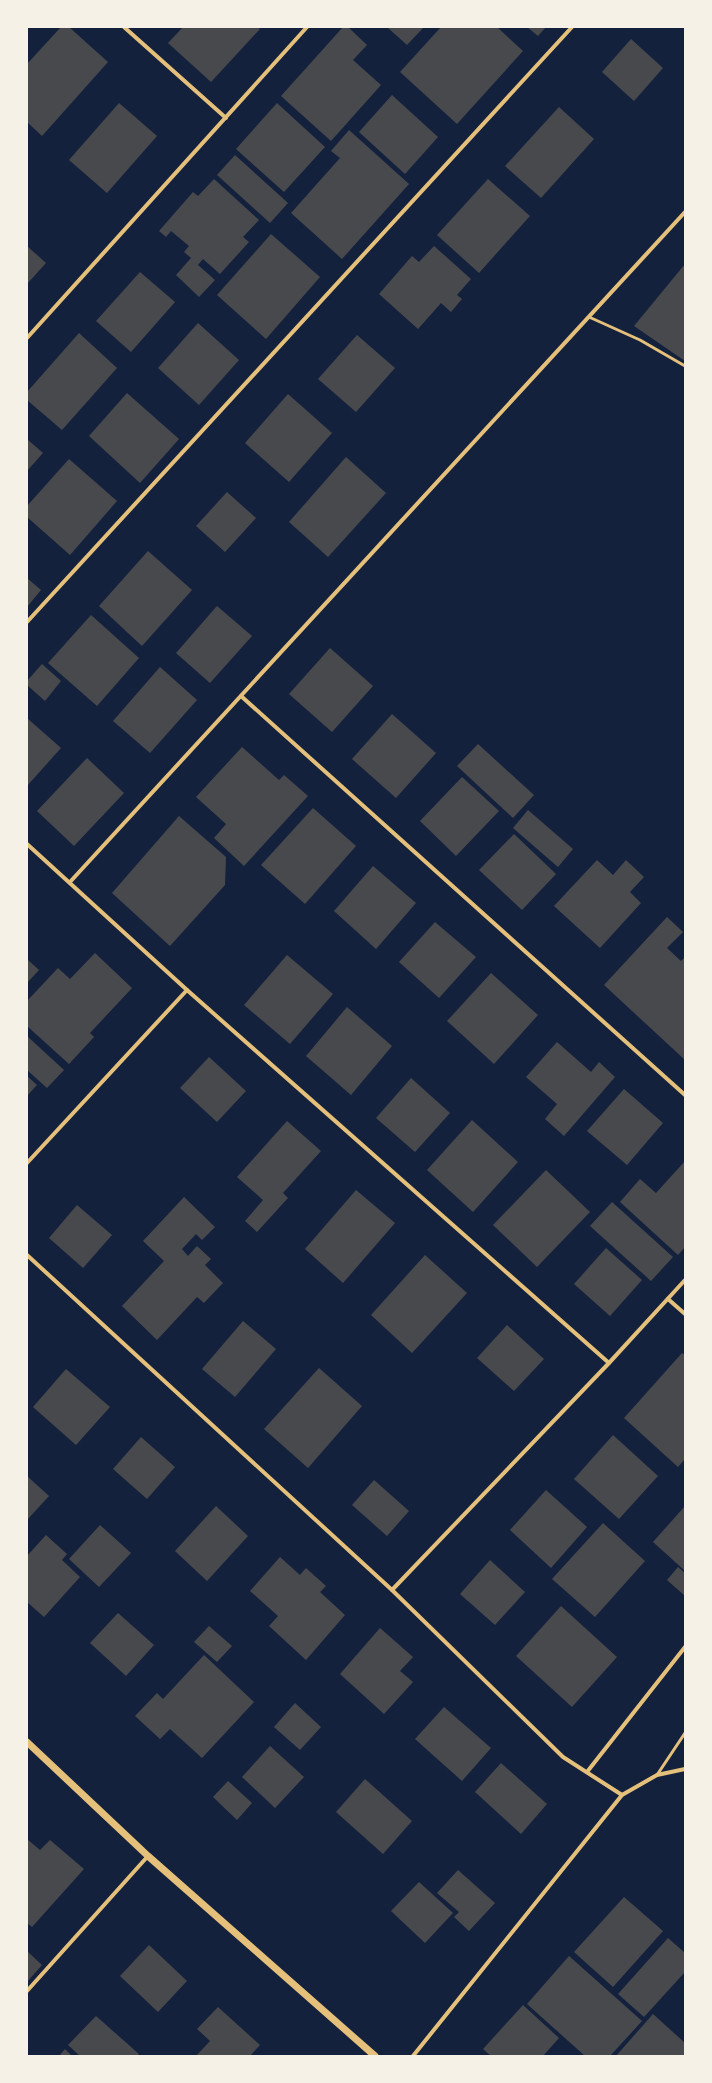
<svg xmlns="http://www.w3.org/2000/svg" width="712" height="2083" font-family="'Source Serif 4',serif">
  <style>
    .building { fill: #48494c }
    .lines { fill: none; stroke-linecap: round; stroke-linejoin: round }
    .service { stroke: #e5c07b; stroke-width: 3 }
    .minor { stroke: #e5c07b; stroke-width: 4 }
    .tertiary { stroke: #e5c07b; stroke-width: 7 }
  </style>
  <rect width="100%" height="100%" fill="#14213d"/>
  <g class="building">
    <polygon points="61,27 69,27 108,62 42,136 27,122 27,64"/>
    <polygon points="183,27 257,27 260,29 211,82 168,43"/>
    <polygon points="343,27 348,27 367,45 353,60 381,85 331,141 281,96"/>
    <polygon points="387,27 424,27 407,45"/>
    <polygon points="441,27 497,27 523,51 457,124 400,72"/>
    <polygon points="527,27 546,27 538,36"/>
    <polygon points="631,39 663,68 634,101 602,72"/>
    <polygon points="392,95 438,137 405,174 359,132"/>
    <polygon points="119,103 157,136 107,193 69,160"/>
    <polygon points="277,103 325,147 284,192 236,149"/>
    <polygon points="559,107 594,139 541,198 505,166"/>
    <polygon points="349,130 409,184 342,259 291,213 340,158 331,151"/>
    <polygon points="235,155 288,203 270,223 217,175"/>
    <polygon points="214,179 259,220 243,237 249,242 220,274 203,259 198,265 215,280 199,297 176,275 191,258 184,252 189,246 171,231 166,237 159,231 193,192 198,196"/>
    <polygon points="488,179 530,216 479,273 437,235"/>
    <polygon points="271,234 320,277 266,339 217,295"/>
    <polygon points="27,246 46,263 27,284"/>
    <polygon points="434,246 471,279 457,295 462,299 451,312 441,303 418,329 379,294 412,256 419,262"/>
    <polygon points="685,264 685,361 634,326"/>
    <polygon points="140,272 175,302 131,352 96,321"/>
    <polygon points="198,323 239,360 199,405 158,368"/>
    <polygon points="79,333 117,368 62,430 27,400 27,392"/>
    <polygon points="357,335 395,368 356,412 318,379"/>
    <polygon points="127,393 179,439 140,483 89,436"/>
    <polygon points="288,394 332,433 289,482 245,443"/>
    <polygon points="27,439 43,453 27,471"/>
    <polygon points="346,457 386,493 328,557 289,522"/>
    <polygon points="69,459 117,501 70,555 27,517 27,506"/>
    <polygon points="227,492 256,518 225,552 196,526"/>
    <polygon points="148,551 192,590 142,646 99,606"/>
    <polygon points="27,578 41,590 27,607"/>
    <polygon points="217,606 252,636 210,683 176,653"/>
    <polygon points="91,615 139,658 97,706 48,663"/>
    <polygon points="330,648 373,686 332,732 289,694"/>
    <polygon points="42,664 61,681 45,701 27,685 27,681"/>
    <polygon points="160,667 197,700 150,753 113,721"/>
    <polygon points="392,714 436,753 396,798 352,759"/>
    <polygon points="27,718 61,748 27,786"/>
    <polygon points="478,744 534,795 513,818 457,766"/>
    <polygon points="242,747 279,780 284,775 308,796 244,866 214,838 226,824 196,797"/>
    <polygon points="87,758 124,793 74,846 37,811"/>
    <polygon points="462,777 499,811 456,856 420,821"/>
    <polygon points="313,808 356,846 305,904 261,865"/>
    <polygon points="528,810 573,849 558,867 513,828"/>
    <polygon points="179,816 226,857 225,885 170,946 112,893"/>
    <polygon points="514,834 556,874 522,910 479,870"/>
    <polygon points="597,860 613,875 626,860 644,877 630,892 641,903 600,948 554,906"/>
    <polygon points="373,866 416,903 376,949 334,911"/>
    <polygon points="667,917 683,932 667,948 681,961 685,957 685,1060 604,985"/>
    <polygon points="435,922 476,957 439,998 399,962"/>
    <polygon points="95,953 132,988 90,1033 94,1037 69,1064 27,1026 27,1001 58,968 70,979"/>
    <polygon points="287,955 333,994 290,1044 244,1005"/>
    <polygon points="27,959 39,970 27,983"/>
    <polygon points="491,973 538,1015 494,1064 447,1021"/>
    <polygon points="347,1007 392,1046 351,1095 306,1056"/>
    <polygon points="27,1036 64,1070 47,1088 27,1070"/>
    <polygon points="557,1042 591,1072 599,1062 615,1077 564,1136 545,1119 557,1104 526,1077"/>
    <polygon points="209,1057 246,1091 217,1122 180,1088"/>
    <polygon points="27,1076 37,1085 27,1096"/>
    <polygon points="411,1078 450,1113 415,1152 376,1118"/>
    <polygon points="624,1089 663,1123 627,1165 587,1131"/>
    <polygon points="472,1120 518,1162 473,1212 427,1170"/>
    <polygon points="287,1121 321,1151 283,1193 288,1198 257,1232 245,1221 263,1200 237,1177"/>
    <polygon points="685,1161 685,1247 678,1255 620,1202 640,1179 656,1193"/>
    <polygon points="546,1170 590,1212 537,1267 493,1225"/>
    <polygon points="356,1190 395,1223 343,1283 305,1249"/>
    <polygon points="184,1197 215,1227 202,1240 196,1234 182,1249 188,1256 197,1246 211,1259 205,1265 223,1283 204,1303 197,1297 157,1340 122,1306 164,1261 143,1241"/>
    <polygon points="612,1202 673,1257 651,1281 590,1226"/>
    <polygon points="77,1205 112,1235 83,1268 49,1238"/>
    <polygon points="606,1248 642,1280 610,1316 574,1284"/>
    <polygon points="425,1255 467,1293 412,1353 371,1315"/>
    <polygon points="243,1321 276,1349 235,1397 202,1369"/>
    <polygon points="507,1325 544,1359 514,1391 477,1358"/>
    <polygon points="682,1353 685,1355 685,1459 678,1467 624,1418"/>
    <polygon points="319,1368 362,1406 308,1468 264,1429"/>
    <polygon points="66,1369 110,1407 76,1445 33,1407"/>
    <polygon points="613,1435 658,1476 619,1519 574,1479"/>
    <polygon points="141,1437 175,1467 147,1499 113,1469"/>
    <polygon points="27,1476 49,1496 27,1520"/>
    <polygon points="374,1480 409,1511 387,1536 352,1505"/>
    <polygon points="546,1490 587,1527 551,1568 510,1530"/>
    <polygon points="216,1506 248,1536 207,1581 175,1551"/>
    <polygon points="685,1506 685,1568 684,1570 653,1542"/>
    <polygon points="603,1523 645,1561 595,1617 552,1579"/>
    <polygon points="100,1525 131,1553 99,1587 69,1559"/>
    <polygon points="46,1535 67,1554 62,1560 80,1577 44,1617 27,1602 27,1556"/>
    <polygon points="280,1557 300,1575 306,1568 326,1586 320,1592 345,1615 306,1660 269,1626 278,1616 250,1591"/>
    <polygon points="490,1560 525,1592 495,1625 460,1594"/>
    <polygon points="678,1567 685,1573 685,1596 667,1580"/>
    <polygon points="561,1606 617,1657 572,1707 516,1656"/>
    <polygon points="118,1613 154,1645 126,1676 90,1643"/>
    <polygon points="209,1626 232,1646 217,1662 194,1642"/>
    <polygon points="380,1628 413,1657 400,1671 413,1682 384,1714 340,1674"/>
    <polygon points="204,1655 254,1702 202,1758 170,1729 160,1739 135,1716 157,1693 163,1699"/>
    <polygon points="295,1703 321,1727 300,1750 274,1727"/>
    <polygon points="444,1707 491,1748 462,1781 415,1739"/>
    <polygon points="270,1746 304,1777 275,1808 242,1777"/>
    <polygon points="501,1763 547,1804 521,1834 475,1792"/>
    <polygon points="365,1779 412,1821 383,1854 336,1812"/>
    <polygon points="228,1781 252,1803 237,1820 213,1797"/>
    <polygon points="27,1839 40,1850 50,1840 84,1869 32,1927 27,1923"/>
    <polygon points="458,1870 495,1903 469,1931 454,1917 459,1912 437,1893"/>
    <polygon points="419,1882 453,1913 425,1943 391,1911"/>
    <polygon points="624,1897 663,1931 613,1987 574,1952"/>
    <polygon points="668,1938 685,1953 685,1972 644,2017 618,1994"/>
    <polygon points="149,1945 187,1981 158,2012 120,1976"/>
    <polygon points="27,1951 42,1965 27,1982"/>
    <polygon points="569,1956 642,2021 610,2056 585,2056 527,2004"/>
    <polygon points="523,2005 559,2038 543,2056 491,2056 483,2049"/>
    <polygon points="218,2007 260,2045 250,2056 196,2056 210,2041 197,2029"/>
    <polygon points="653,2014 685,2043 685,2056 616,2056"/>
    <polygon points="96,2016 139,2054 137,2056 80,2056 68,2045"/>
    <polygon points="65,2049 72,2056 59,2056"/>
  </g>
  <g class="lines">
    <g class="service">
      <polyline points="589,317 640,340 685,366"/>
      <polyline points="657,1775 685,1733"/>
    </g>
    <g class="minor">
      <polyline points="124,27 226,118"/>
      <polyline points="27,338 307,27"/>
      <polyline points="27,622 572,27"/>
      <polyline points="241,696 685,1095"/>
      <polyline points="27,844 187,990 609,1363"/>
      <polyline points="70,882 685,212"/>
      <polyline points="27,1163 187,990"/>
      <polyline points="27,1255 392,1590 563,1757 622,1795"/>
      <polyline points="668,1299 685,1314"/>
      <polyline points="392,1590 609,1363 685,1280"/>
      <polyline points="587,1772 685,1647"/>
      <polyline points="27,1991 148,1856"/>
      <polyline points="413,2056 622,1795 657,1775 685,1769"/>
    </g>
    <polyline class="tertiary" points="27,1742 148,1856 375,2056"/>
  </g>
  <rect width="712" height="2083" fill="none" stroke="#f6f1e7" stroke-width="56"/>
</svg>
